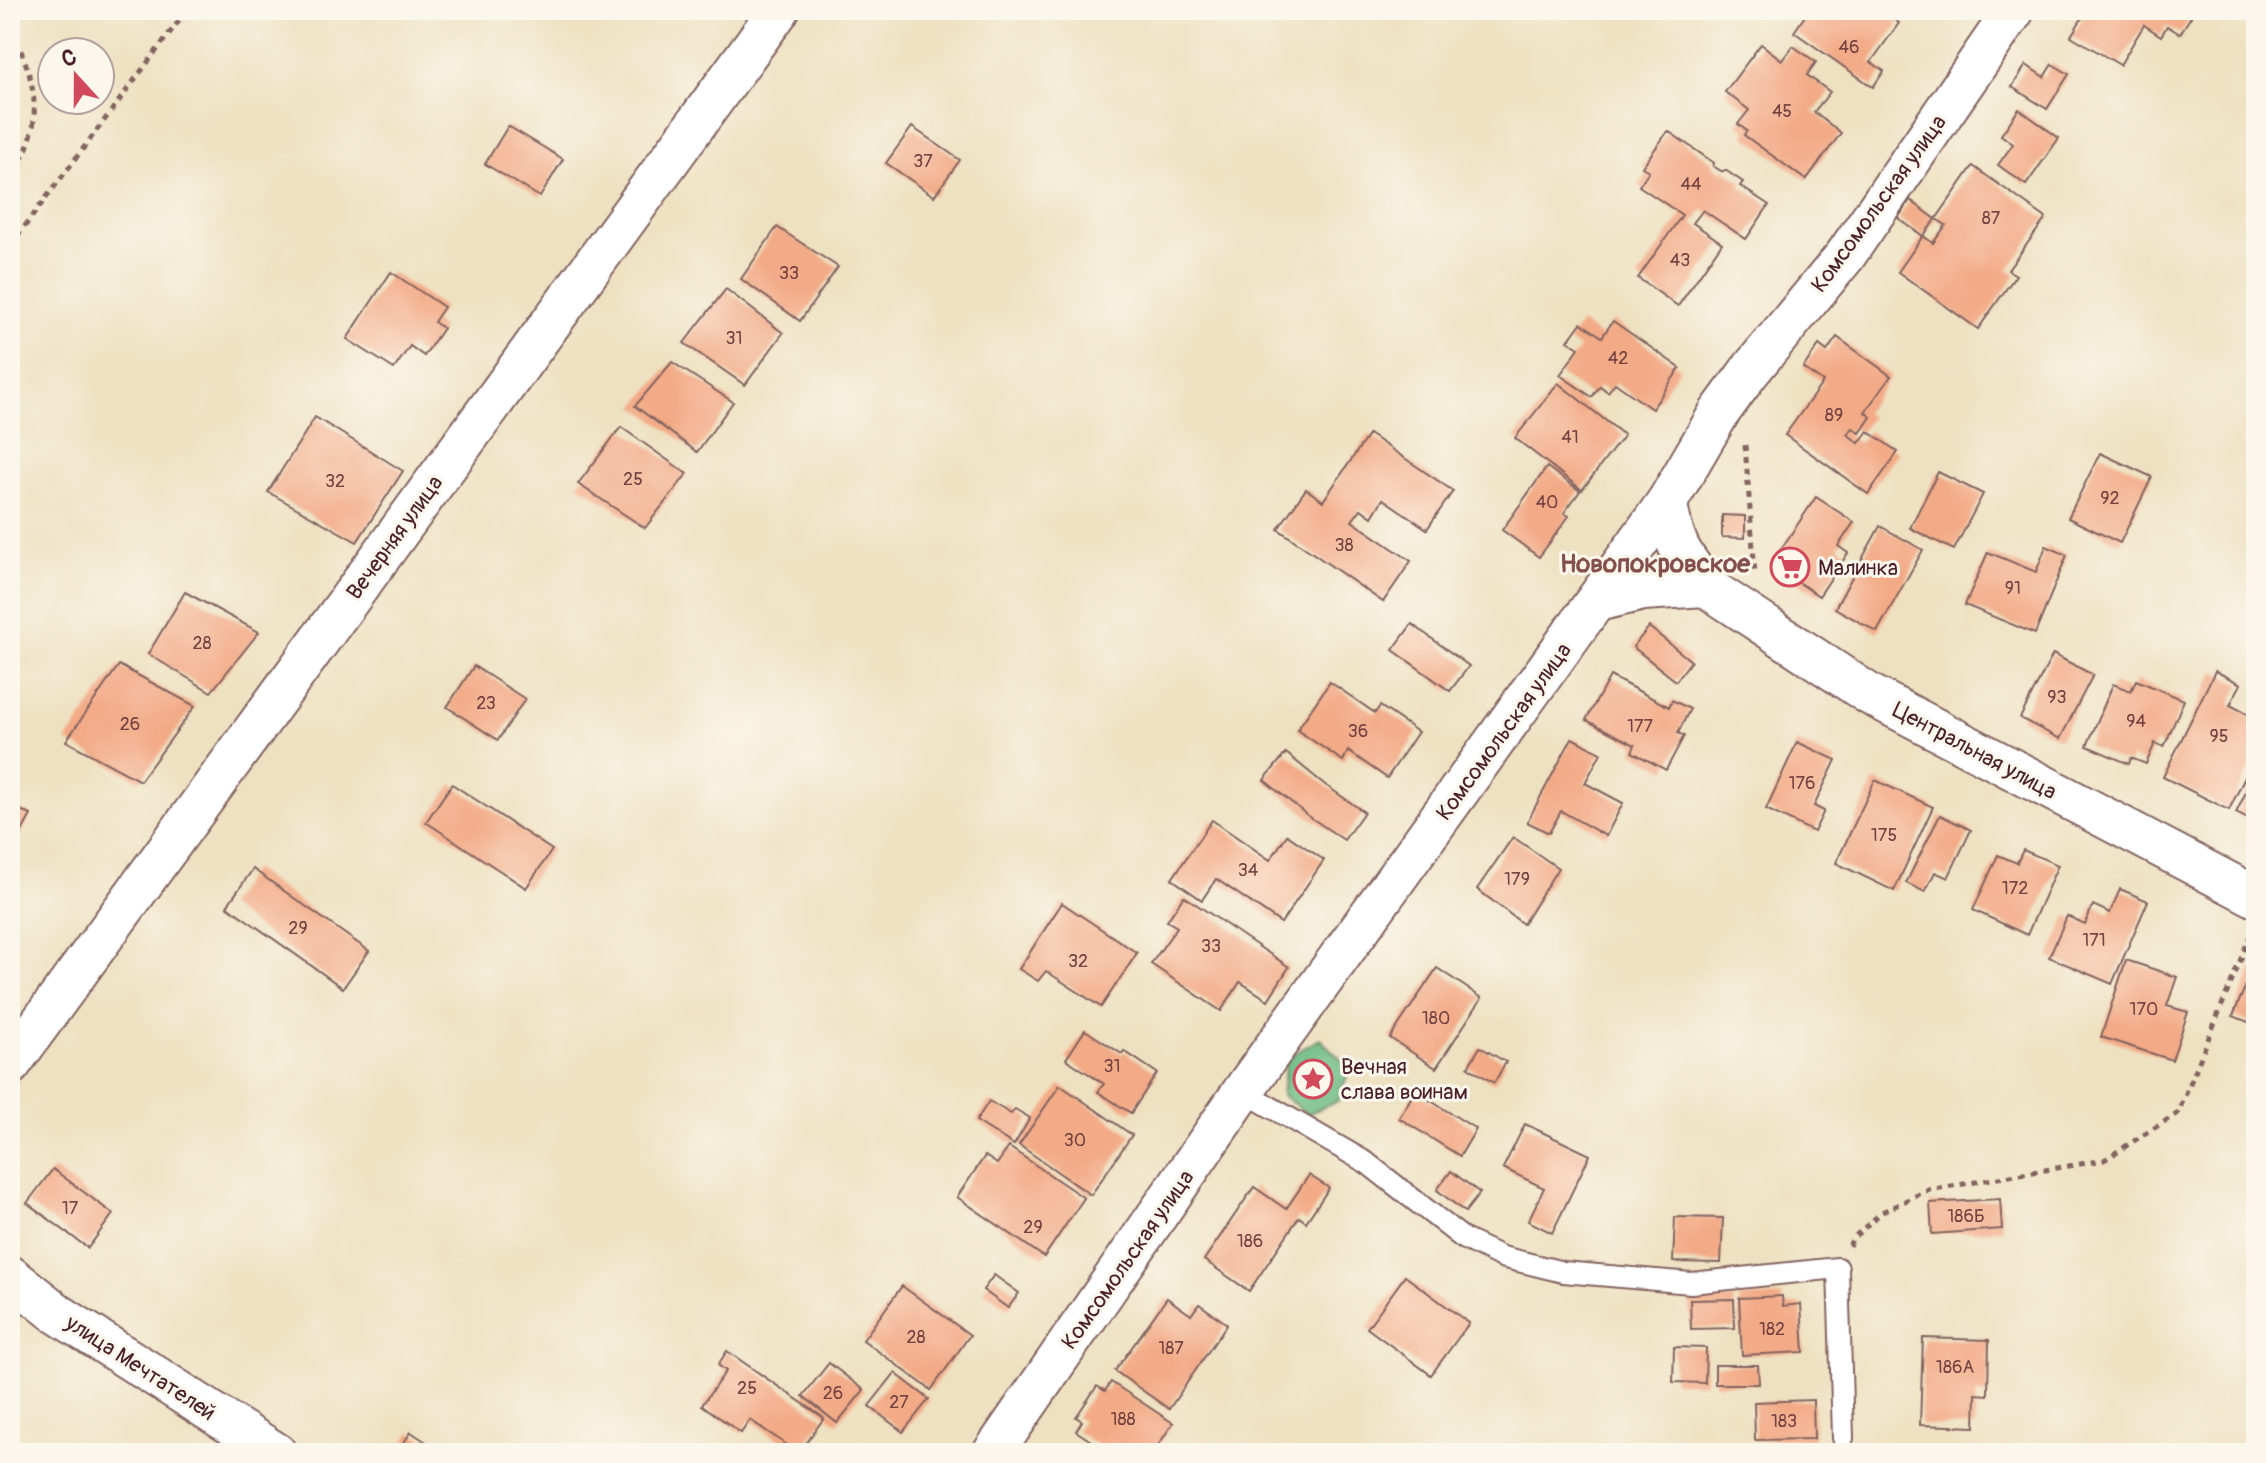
<svg xmlns="http://www.w3.org/2000/svg" width="2266" height="1463" font-family="Pangolin,sans-serif">
  <style>
    .forest { fill: #6fbc84; stroke: #5c6e58; stroke-width: 2 }
    .building { fill: #f3aa86 }
    .lines { fill: none; stroke-linecap: round; stroke-linejoin: round }
    .lane-casing { stroke: #836360; stroke-width: 24 }
    .street-casing { stroke: #836360; stroke-width: 44 }
    .path { stroke: #836360; stroke-width: 5; stroke-dasharray: 6 6; stroke-linecap: butt }
    .lane { stroke: #fff; stroke-width: 20 }
    .street { stroke: #fff; stroke-width: 40 }
    .labels { text-anchor: middle; stroke-width: 6; stroke-linejoin: round; paint-order: stroke }
    .number-label { font-size: 18px; fill: #744242 }
    .street-label { font-size: 22px; fill: #4a1f2b; stroke: #fbf7ec }
    .poi-label { font-size: 22px; fill: #4a1f2b; stroke: #fbf7ec; text-anchor: start }
    .quarter-label { font-size: 26px; font-weight: bold; fill: #85504b; stroke: #fbf7ec }
  </style>
  <rect width="100%" height="100%" fill="#fbf7ec"/>
  <filter id="ink" filterUnits="userSpaceOnUse"><feTurbulence type="fractalNoise" baseFrequency=".0125" numOctaves="2"/><feDisplacementMap in="SourceGraphic" scale="16" xChannelSelector="R" yChannelSelector="G"/><feConvolveMatrix kernelMatrix="1 2 1 2 8 2 1 2 1" color-interpolation-filters="sRGB"/></filter>
  <filter id="wash" filterUnits="userSpaceOnUse"><feTurbulence type="fractalNoise" baseFrequency=".006" numOctaves="4" result="noise"/><feDisplacementMap in="SourceGraphic" scale="32" xChannelSelector="R" yChannelSelector="G"/><feGaussianBlur stdDeviation="1.8" result="paint"/><feColorMatrix in="noise" values="0 0 0 0 0 0 0 0 0 0 0 0 0 0 0 0 0 1.4 0 .05"/><feComposite in="paint" operator="in"/></filter>
  <g filter="url(#wash)">
    <rect width="100%" height="100%" fill="#eee1c1"/>
    <polygon class="forest" points="1320,1039 1350,1068 1338,1101 1307,1114 1282,1095 1286,1058"/>
    <g id="blocks">
      <g class="building">
        <polygon points="1809,10 1881,10 1899,23 1871,62 1884,71 1873,87 1794,32"/>
        <polygon points="2087,10 2195,10 2180,34 2167,26 2161,36 2144,25 2120,65 2071,36"/>
        <polygon points="1761,44 1782,60 1793,46 1816,62 1807,75 1830,92 1814,112 1841,133 1806,180 1744,135 1747,131 1738,124 1749,110 1725,92"/>
        <polygon points="2052,64 2069,74 2047,109 2012,87 2026,65 2044,77"/>
        <polygon points="2019,109 2059,138 2026,185 1998,165 2013,144 2001,135"/>
        <polygon points="508,126 563,159 540,197 485,164"/>
        <polygon points="912,127 960,160 934,196 886,163"/>
        <polygon points="1668,131 1714,163 1713,166 1723,172 1725,170 1743,182 1740,186 1769,205 1746,239 1703,210 1693,223 1722,243 1678,306 1638,278 1682,215 1639,186 1649,171 1642,167"/>
        <polygon points="1973,166 2046,218 2008,270 2016,275 1978,329 1898,272 1923,236 1933,243 1946,225 1936,219 1923,236 1898,218 1910,200 1936,219"/>
        <polygon points="777,227 838,267 800,321 741,279"/>
        <polygon points="391,272 444,307 434,322 443,328 424,356 410,346 394,369 347,339"/>
        <polygon points="726,289 783,333 745,385 684,343"/>
        <polygon points="1613,321 1680,368 1652,409 1615,383 1608,392 1600,386 1592,397 1560,375 1579,348 1568,341 1581,323 1602,337"/>
        <polygon points="1837,337 1891,376 1865,412 1871,417 1860,433 1853,428 1847,434 1859,443 1868,431 1898,452 1868,494 1785,435 1823,382 1803,368 1819,345 1827,351"/>
        <polygon points="672,362 733,402 697,452 635,406"/>
        <polygon points="1558,383 1624,435 1582,490 1515,438"/>
        <polygon points="315,417 403,471 357,542 268,492"/>
        <polygon points="621,427 687,474 645,528 578,484"/>
        <polygon points="1369,434 1453,491 1427,529 1383,499 1372,517 1361,509 1352,521 1411,561 1383,602 1278,529 1306,489 1323,501"/>
        <polygon points="2100,453 2152,477 2120,543 2068,518"/>
        <polygon points="1547,467 1580,491 1564,513 1569,516 1539,557 1502,530"/>
        <polygon points="1938,472 1983,494 1954,550 1910,528"/>
        <polygon points="1816,497 1854,522 1838,546 1848,553 1819,596 1771,564"/>
        <polygon points="1722,515 1745,516 1745,538 1722,537"/>
        <polygon points="1880,526 1923,550 1877,632 1835,608"/>
        <polygon points="2046,546 2067,555 2035,634 1965,605 1988,552 2036,572"/>
        <polygon points="185,592 259,632 211,692 148,654"/>
        <polygon points="1412,624 1469,666 1450,691 1393,650"/>
        <polygon points="1649,627 1691,661 1676,681 1633,647"/>
        <polygon points="2053,654 2093,675 2060,739 2020,718"/>
        <polygon points="119,665 195,706 140,781 66,741"/>
        <polygon points="474,666 525,699 498,740 447,707"/>
        <polygon points="2215,671 2241,684 2230,705 2256,718 2256,755 2229,810 2163,777"/>
        <polygon points="1610,676 1669,707 1672,700 1690,709 1678,733 1684,736 1666,770 1632,752 1635,745 1586,720"/>
        <polygon points="2136,680 2184,700 2164,747 2155,743 2146,764 2131,758 2129,764 2087,746 2113,684 2131,691"/>
        <polygon points="1330,682 1375,713 1380,706 1418,732 1387,778 1348,751 1343,761 1297,730"/>
        <polygon points="1572,738 1601,753 1585,783 1623,803 1606,836 1561,811 1549,833 1527,822"/>
        <polygon points="1797,742 1836,760 1814,806 1824,811 1814,832 1766,809"/>
        <polygon points="1286,753 1324,784 1364,812 1344,840 1307,815 1264,780"/>
        <polygon points="2256,771 2256,823 2236,813"/>
        <polygon points="1875,780 1933,807 1894,891 1836,863"/>
        <polygon points="452,784 552,850 526,888 426,822"/>
        <polygon points="10,805 31,815 10,853"/>
        <polygon points="1940,815 1971,830 1948,878 1935,872 1925,892 1906,883"/>
        <polygon points="1212,820 1270,860 1287,835 1324,860 1281,923 1216,879 1202,900 1172,879"/>
        <polygon points="1513,837 1558,868 1523,924 1477,889"/>
        <polygon points="2023,850 2058,865 2027,935 1973,910 1998,855 2017,863"/>
        <polygon points="253,869 369,951 343,988 227,906"/>
        <polygon points="2120,889 2148,901 2112,984 2049,957 2067,916 2085,924 2093,905 2110,913"/>
        <polygon points="1184,896 1289,967 1268,1000 1240,982 1221,1011 1151,964 1177,927 1167,921"/>
        <polygon points="1062,903 1137,953 1101,1007 1046,971 1038,981 1019,969"/>
        <polygon points="2126,960 2177,977 2167,1006 2188,1012 2172,1060 2101,1037"/>
        <polygon points="2256,961 2256,1025 2233,1016"/>
        <polygon points="1437,968 1482,998 1436,1068 1390,1038"/>
        <polygon points="1085,1030 1122,1054 1124,1051 1157,1073 1131,1113 1098,1092 1104,1084 1066,1059"/>
        <polygon points="1480,1047 1506,1062 1494,1083 1468,1067"/>
        <polygon points="1060,1085 1132,1135 1091,1195 1019,1145"/>
        <polygon points="1415,1091 1476,1129 1460,1156 1399,1118"/>
        <polygon points="989,1101 1011,1114 1015,1109 1030,1118 1014,1145 976,1121"/>
        <polygon points="1525,1124 1590,1155 1552,1233 1528,1221 1544,1188 1503,1168"/>
        <polygon points="1009,1147 1084,1198 1044,1257 957,1197 985,1156 997,1164"/>
        <polygon points="53,1169 113,1214 88,1248 27,1203"/>
        <polygon points="1451,1171 1480,1193 1465,1212 1437,1190"/>
        <polygon points="1309,1175 1329,1188 1306,1222 1299,1217 1249,1291 1204,1260 1254,1187 1286,1209"/>
        <polygon points="2000,1199 2002,1229 1932,1234 1930,1203"/>
        <polygon points="1675,1217 1723,1218 1721,1263 1673,1262"/>
        <polygon points="994,1275 1019,1293 1008,1308 983,1290"/>
        <polygon points="1405,1276 1469,1323 1431,1375 1367,1328"/>
        <polygon points="902,1286 970,1335 931,1390 863,1340"/>
        <polygon points="1782,1296 1783,1306 1801,1304 1804,1352 1742,1355 1739,1298"/>
        <polygon points="1167,1298 1191,1315 1199,1304 1227,1324 1169,1409 1115,1371"/>
        <polygon points="1734,1299 1735,1328 1691,1329 1690,1300"/>
        <polygon points="1923,1338 1989,1340 1988,1395 1976,1394 1975,1427 1920,1425"/>
        <polygon points="1674,1347 1706,1348 1705,1383 1673,1382"/>
        <polygon points="727,1351 824,1418 799,1453 750,1420 741,1433 702,1405 726,1371 718,1365"/>
        <polygon points="829,1363 864,1390 837,1423 803,1396"/>
        <polygon points="1715,1365 1758,1365 1759,1384 1715,1384"/>
        <polygon points="895,1373 929,1399 903,1432 869,1406"/>
        <polygon points="1111,1382 1173,1423 1153,1453 1109,1453 1076,1431 1082,1421 1076,1417 1097,1386 1105,1391"/>
        <polygon points="1813,1400 1814,1439 1755,1440 1754,1402"/>
        <polygon points="411,1432 443,1453 397,1453"/>
      </g>
    </g>
  </g>
  <g filter="url(#ink)">
    <use href="#blocks" fill-opacity="0" stroke="#836360" stroke-width="2"/>
    <g class="lines">
      <defs>
        <polyline id="lane" points="1243,1091 1367,1163 1464,1239 1502,1257 1563,1272 1691,1283 1838,1268 1843,1438"/>
        <g id="street">
          <path d="M1667,502C1672,542 1681,554 1705,586"/>
          <polyline points="1597,601 1643,590 1705,586 1869,694 2256,897"/>
          <polyline points="10,1065 779,10"/>
          <polyline points="10,1276 58,1314 276,1453"/>
          <polyline points="993,1453 1243,1091 1667,502 1719,413 1749,372 1845,256 2014,10"/>
        </g>
      </defs>
      <use href="#lane" class="lane-casing"/>
      <use href="#street" class="street-casing"/>
      <g class="path">
        <path d="M10,29C30,64 44,111 26,150C22,159 15,168 10,177"/>
        <polyline points="10,246 187,10"/>
        <polyline points="1745,445 1755,574"/>
        <polyline points="1849,1246 1853,1238 1882,1212 1928,1190 2104,1160 2178,1113 2251,934"/>
      </g>
      <use href="#lane" class="lane"/>
      <use href="#street" class="street"/>
    </g>
  </g>
  <defs>
    <symbol id="supermarket-ring" viewBox="-11 -11 22 22"><circle r="9.5" fill="#fbf7ec" stroke="#d1495b" stroke-width="1.5"/><path d="M-6-5.5h2.5l.6 2H6L4.5 2H-2.5L-4.4-4H-6ZM-1.5 3.2a1.3 1.3 0 1 0 .1 0ZM3 3.2a1.3 1.3 0 1 0 .1 0Z" fill="#d1495b"/></symbol>
    <symbol id="sight-ring" viewBox="-11 -11 22 22"><circle r="9.5" fill="#fbf7ec" stroke="#d1495b" stroke-width="1.5"/><path d="M0-6L1.8-2.2L6-1.7L2.9 1.2L3.7 5.4L0 3.3L-3.7 5.4L-2.9 1.2L-6-1.7L-1.8-2.2Z" fill="#d1495b"/></symbol>
  </defs>
  <g fill-rule="evenodd">
    <use href="#supermarket-ring" x="1768" y="545" width="44" height="44"/>
    <use href="#sight-ring" x="1291" y="1057" width="44" height="44"/>
  </g>
  <g class="labels">
    <g class="number-label">
      <text x="1849" y="53">46</text>
      <text x="1782" y="117">45</text>
      <text x="923" y="167">37</text>
      <text x="1691" y="190">44</text>
      <text x="1991" y="224">87</text>
      <text x="1680" y="266">43</text>
      <text x="789" y="279">33</text>
      <text x="734" y="344">31</text>
      <text x="1618" y="364">42</text>
      <text x="1834" y="421">89</text>
      <text x="1570" y="443">41</text>
      <text x="633" y="485">25</text>
      <text x="335" y="487">32</text>
      <text x="2110" y="504">92</text>
      <text x="1547" y="508">40</text>
      <text x="1344" y="551">38</text>
      <text x="2013" y="594">91</text>
      <text x="202" y="649">28</text>
      <text x="2057" y="703">93</text>
      <text x="486" y="709">23</text>
      <text x="2136" y="727">94</text>
      <text x="130" y="730">26</text>
      <text x="1640" y="732">177</text>
      <text x="1358" y="737">36</text>
      <text x="2219" y="742">95</text>
      <text x="1802" y="789">176</text>
      <text x="1884" y="841">175</text>
      <text x="1248" y="876">34</text>
      <text x="1517" y="885">179</text>
      <text x="2015" y="894">172</text>
      <text x="298" y="934">29</text>
      <text x="2094" y="946">171</text>
      <text x="1211" y="952">33</text>
      <text x="1078" y="967">32</text>
      <text x="2144" y="1015">170</text>
      <text x="1436" y="1024">180</text>
      <text x="1112" y="1072">31</text>
      <text x="1075" y="1146">30</text>
      <text x="70" y="1214">17</text>
      <text x="1966" y="1222">186Б</text>
      <text x="1033" y="1233">29</text>
      <text x="1250" y="1247">186</text>
      <text x="1772" y="1335">182</text>
      <text x="916" y="1343">28</text>
      <text x="1171" y="1354">187</text>
      <text x="1955" y="1373">186А</text>
      <text x="747" y="1394">25</text>
      <text x="833" y="1399">26</text>
      <text x="899" y="1408">27</text>
      <text x="1123" y="1425">188</text>
      <text x="1784" y="1427">183</text>
    </g>
    <g class="street-label">
      <text transform="translate(1878 203) rotate(-54)" y="8">Комсомольская улица</text>
      <text transform="translate(394 537) rotate(-54)" y="8">Вечерняя улица</text>
      <text transform="translate(1503 731) rotate(-54)" y="8">Комсомольская улица</text>
      <text transform="translate(1975 750) rotate(28)" y="8">Центральная улица</text>
      <text transform="translate(1127 1259) rotate(-55)" y="8">Комсомольская улица</text>
      <text transform="translate(141 1367) rotate(33)" y="8">улица Мечтателей</text>
    </g>
    <g class="poi-label">
      <text x="1818" y="575">Малинка</text>
      <text x="1341" y="1074">Вечная<tspan x="1341" dy="25">слава воинам</tspan></text>
    </g>
    <g class="quarter-label">
      <text x="1655" y="572">Новопокровское</text>
    </g>
  </g>
  <rect width="2266" height="1463" fill="none" stroke="#fbf7ec" stroke-width="40"/>
  <g transform="translate(76 76) rotate(339)"><circle r="38" fill="#fbf7ec" stroke="#b4a19f" stroke-width="2"/>
  <path d="M0-6L14 30L0 20L-14 30Z" fill="#d1495b"/>
  <text y="-12" font-size="22" font-weight="bold" text-anchor="middle" fill="#4a1f2b">С</text>
  </g>
</svg>
